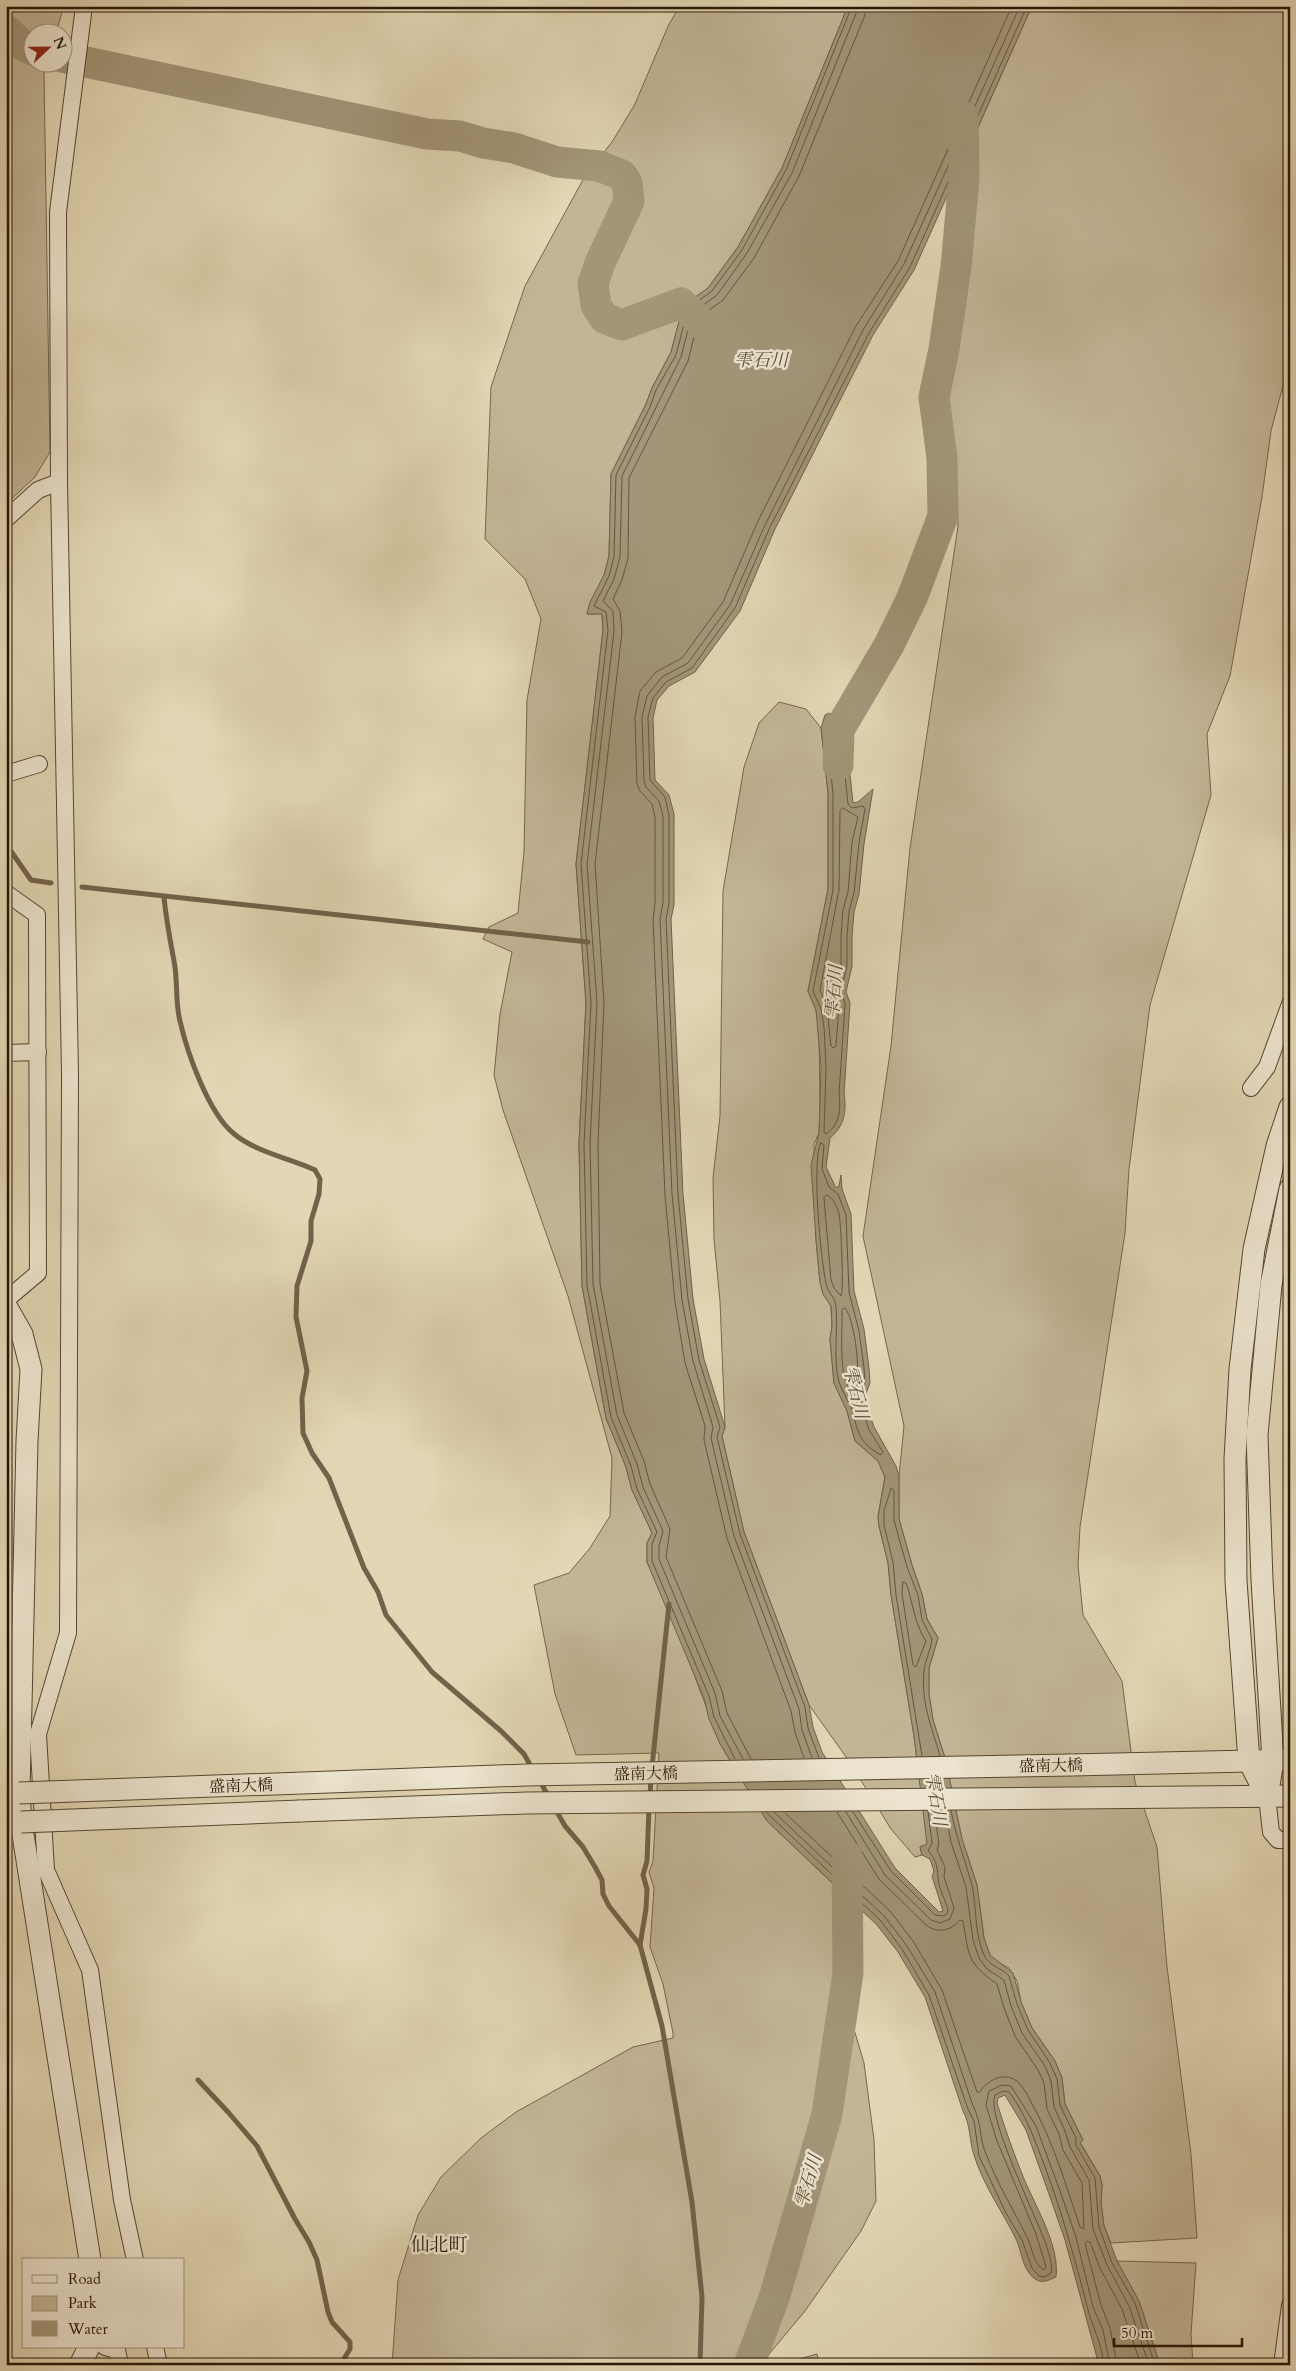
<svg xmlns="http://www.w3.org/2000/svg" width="1296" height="2371" font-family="Cardo,'Noto Serif JP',serif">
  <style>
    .green { fill: #c2b596; stroke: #74664e }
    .water { fill: #a29578; stroke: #71624a }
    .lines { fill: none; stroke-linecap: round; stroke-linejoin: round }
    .shore { stroke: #64563e; stroke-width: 1 }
    .stream { stroke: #71624a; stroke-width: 5 }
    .river { stroke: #a29578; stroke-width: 31 }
    .minor-casing { stroke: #564631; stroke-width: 18 }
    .tertiary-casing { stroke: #564631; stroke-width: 23 }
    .minor { stroke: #ece4ce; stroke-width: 16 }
    .tertiary { stroke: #ece4ce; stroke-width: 21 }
    .tertiary-bridge-casing { stroke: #564631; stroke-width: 23; stroke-linecap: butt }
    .tertiary-bridge { stroke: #ece4ce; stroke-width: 21 }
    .labels { text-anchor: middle; stroke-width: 5; stroke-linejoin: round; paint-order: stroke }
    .street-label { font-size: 16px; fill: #271605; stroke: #ece4ce }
    .water-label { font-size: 18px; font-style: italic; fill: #584933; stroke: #ece4ce }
    .quarter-label { font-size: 19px; fill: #271605; stroke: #ece4ce }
  </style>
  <rect width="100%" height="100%" fill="#e2d6b4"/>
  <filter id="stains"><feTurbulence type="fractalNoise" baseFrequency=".004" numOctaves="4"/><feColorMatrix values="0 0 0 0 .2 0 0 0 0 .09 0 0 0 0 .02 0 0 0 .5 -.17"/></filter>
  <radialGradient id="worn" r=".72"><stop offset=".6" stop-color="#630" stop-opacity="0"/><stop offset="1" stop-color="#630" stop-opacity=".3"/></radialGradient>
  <g class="green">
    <polygon points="6,6 64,6 56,32 32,32 32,62 47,63 44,74 50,452 35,477 6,504"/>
    <polygon points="680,6 848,6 782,168 738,247 708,288 690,301 680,318 671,352 652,388 646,404 611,474 609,556 604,575 587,614 602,614 603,630 576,864 586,1003 579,1143 582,1286 606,1418 626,1467 632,1490 652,1533 647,1543 647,1562 682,1642 720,1744 767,1821 852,1902 854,1972 848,2009 864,2063 874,2140 876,2201 861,2231 805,2311 760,2365 392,2365 398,2280 418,2215 441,2177 481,2138 516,2112 633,2047 673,2038 673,2033 663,1984 650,1947 654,1888 649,1872 653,1861 659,1753 576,1755 555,1694 534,1585 569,1573 590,1548 610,1516 612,1458 568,1296 503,1110 494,1075 500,1014 512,952 483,939 489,927 518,913 524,852 527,700 541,619 525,579 485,539 491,387 525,286 585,176 612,142 635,104 669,24"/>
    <polygon points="1032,6 1290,6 1290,359 1271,431 1262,497 1230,676 1207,734 1211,795 1150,1005 1129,1169 1125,1233 1080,1527 1078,1565 1083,1615 1122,1681 1135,1782 1157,1847 1167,1967 1191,2154 1197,2238 1111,2243 1104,2226 1101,2203 1102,2185 1100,2176 1080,2142 1083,2140 1065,2104 1062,2078 1055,2061 1032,2028 1021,2002 1017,1981 1009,1968 994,1960 990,1955 984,1938 977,1885 962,1839 945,1758 933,1720 929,1694 929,1668 938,1638 927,1619 922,1594 912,1565 899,1519 899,1476 904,1426 863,1236 891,1046 910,848 958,526 957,494 946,408 946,385 958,317 968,150"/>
    <polygon points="779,702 806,709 821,728 828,793 828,889 808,991 816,1010 819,1027 820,1104 819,1133 814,1144 816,1240 820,1282 823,1294 831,1306 832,1326 830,1339 834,1383 847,1411 855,1441 878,1461 885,1477 878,1516 879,1526 888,1563 891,1595 914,1736 928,1844 920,1847 922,1855 915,1857 891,1829 849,1761 809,1705 744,1532 722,1436 725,1427 720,1301 714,1239 713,1178 720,1116 723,891 744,767 759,723"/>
    <polygon points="1117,2261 1196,2263 1191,2334 1193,2365 1160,2365 1139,2301"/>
    <polygon points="817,2354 819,2365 793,2365 796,2360"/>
  </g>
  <path class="water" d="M848,6H1032L914,270L873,335L775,529L740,611L695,672L669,686L657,700L653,718L655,780L669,795L674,814V905L671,919L683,1194L693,1299L704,1359L725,1427L722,1436L744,1532L809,1705L813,1727L822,1752L895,1868L939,1912L943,1911L932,1876L934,1871L930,1859L922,1855L920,1847L927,1844L914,1736L891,1595L888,1563L879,1526L878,1517L885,1477L878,1461L855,1441L847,1411L834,1383L830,1339L832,1326L831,1306L823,1294L820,1282L816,1240L811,1165L819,1133L821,1067L816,1010L808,991L828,889V793L821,728L825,715L829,713L848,725L851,729L848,756L853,803L858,802L873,789L864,844L859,894L854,912L852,937V966L846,992L850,1003L844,1094C847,1111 844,1127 830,1138L826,1167L836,1188L839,1186L841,1175L842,1189L851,1214L854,1291L864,1329L869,1368L870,1383L865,1396L868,1410L874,1427L896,1466L899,1476V1519L912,1565L922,1594L927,1619L938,1638L929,1668V1694L933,1720L945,1758L962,1839L977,1885L984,1938L990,1955L1013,1973L1021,2002L1032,2028L1055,2061L1062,2078L1065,2104L1083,2140L1080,2143L1100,2176L1102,2185L1101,2203L1104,2226L1117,2261L1139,2301L1160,2365H1099L1065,2240L1049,2194L1026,2130L1005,2095L998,2098L997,2103C1005,2129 1014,2154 1024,2179C1036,2207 1060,2247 1056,2277C1049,2280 1042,2284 1035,2279C1023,2270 1022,2254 1017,2241C1004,2214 983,2185 974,2155C969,2140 971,2126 963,2111L925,1997L898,1952L877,1925L767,1821L720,1744L709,1719L704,1698L647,1562V1543L652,1533L632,1490L626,1467L606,1418L582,1286L579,1143L586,1003L576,864L603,630L602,614H587L590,602L604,575L609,556L611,474L646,404L652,388L671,352L680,318L690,301L708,288L738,247L782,168Z"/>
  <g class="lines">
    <g class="shore">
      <path d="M830,721L846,731L843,756L848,804L852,808L863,806L865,809L859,843L854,893L849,911L847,936V965L841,991L845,1004L839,1094C841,1108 840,1125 826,1134L824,1132L826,1067L824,1027L821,1009L813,991L833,890V793L826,728Z"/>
      <polygon points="843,808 858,817 852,842 848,892 843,910 841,936 841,965 835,990 839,1005 836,1046 833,1048 831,1046 827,1008 820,990 839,890 840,811"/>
      <path d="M821,1143L824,1145L822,1169L829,1187L838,1194L846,1215L849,1292L859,1331L864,1368L865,1382L860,1396L863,1411L869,1430L883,1452L881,1455C859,1443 858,1432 852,1410C849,1401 842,1392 839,1382C833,1362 838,1328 836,1307C836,1298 827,1292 826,1283C821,1262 811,1158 821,1143Z"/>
      <path d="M827,1195C834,1199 837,1206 839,1214C841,1222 844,1292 841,1296L834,1288L831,1280L824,1198Z"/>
      <path d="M845,1308C855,1319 863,1382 853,1393C837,1381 843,1329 842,1310Z"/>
      <path d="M903,1582L906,1583C913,1602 914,1623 926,1641L916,1667L913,1665L902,1594Z"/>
      <path d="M922,1756L896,1595L893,1562L884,1525V1511L891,1488L894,1490V1520L907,1567L918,1595L922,1620L932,1639C931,1650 925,1660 924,1670C921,1704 931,1724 940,1756"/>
      <polyline points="804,1758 795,1732 791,1711 727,1538 704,1440 705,1426 685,1363 675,1302 665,1195 653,920 655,903 655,817 652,804 640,791 637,784 635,717 640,691 656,672 682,658 723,602 758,521 856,326 898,261 1012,6"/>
      <polyline points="812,1758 802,1730 799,1709 734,1536 711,1438 713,1427 693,1361 682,1300 672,1194 660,919 663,903 663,816 659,801 646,787 644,781 642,717 647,696 662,677 688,663 730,605 765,525 863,330 904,264 1020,6"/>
      <polyline points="819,1758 808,1728 805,1707 740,1534 717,1437 720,1427 699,1360 688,1299 678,1194 666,919 669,904 669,815 665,797 650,780 648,717 653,698 666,682 692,668 735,608 770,527 869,333 910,267 1027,6"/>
      <polyline points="735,1759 714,1717 709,1696 652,1561 652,1544 657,1532 637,1489 631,1466 611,1417 587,1285 584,1143 591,1003 581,864 608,630 606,612 594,606 609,576 614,557 616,475 650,407 656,390 676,355 685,320 694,304 712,291 742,250 786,170 852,6"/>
      <polyline points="743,1759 720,1716 715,1693 659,1559 659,1546 663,1531 643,1487 637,1464 617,1415 593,1284 590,1143 597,1003 587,864 614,631 613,611 603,601 614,579 620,557 622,476 681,357 690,322 699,308 717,295 747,253 792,173 859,6"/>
      <polyline points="751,1759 727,1713 722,1691 666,1557 670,1529 650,1484 644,1461 624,1413 600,1284 598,1143 604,1003 595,864 622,632 620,611 613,599 622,580 628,558 629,478 688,361 697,325 705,313 723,300 754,258 799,176 865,15 866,6"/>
      <polyline points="945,1811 951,1842 966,1887 973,1940 979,1958 987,1969 1004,1980 1011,2006 1022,2033 1045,2066 1051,2081 1054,2107 1065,2131 1070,2147 1089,2180 1093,2229 1107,2265 1129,2306 1149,2365"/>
      <path d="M951,1811C956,1837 965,1860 972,1885C977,1908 974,1936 985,1957C991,1967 1002,1968 1009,1976L1017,2004L1028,2030L1050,2063L1057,2079L1060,2105L1076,2138V2145L1095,2178L1099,2227L1112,2263L1135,2303L1155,2365"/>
      <polyline points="846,1812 885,1875 931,1920 940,1923 950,1919 954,1908 944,1877 945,1867 937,1850 939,1843 934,1811"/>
      <path d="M853,1812L891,1871L935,1915L943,1916L947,1914L948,1909C945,1899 938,1887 938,1877C937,1865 936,1859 928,1851L932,1843L928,1811"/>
      <path d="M767,1813L881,1921L902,1949L929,1995L968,2109L974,2121L979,2156L1006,2213L1022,2240L1032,2268L1039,2276L1044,2277L1051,2273C1053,2264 1049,2256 1047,2247C1038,2220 985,2114 995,2095L1003,2091L1009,2092C1026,2114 1035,2141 1045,2167C1062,2213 1075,2259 1087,2306C1092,2326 1102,2344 1104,2365"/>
      <path d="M775,1813L885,1917L907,1946L935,1992L973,2106C982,2123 979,2138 986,2154C997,2183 1013,2209 1027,2237C1033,2248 1032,2263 1044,2270L1046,2267L1036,2234L997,2141L986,2105L989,2091L1002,2085L1011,2086L1036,2126L1060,2191L1076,2237L1093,2307L1103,2330L1110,2365"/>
      <path d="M785,1813L890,1911L913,1941L942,1990L977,2092H980C987,2080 1006,2070 1019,2083C1024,2088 1028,2096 1031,2102C1053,2141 1066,2185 1080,2227L1084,2229L1082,2183L1063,2150L1059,2134L1047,2109L1044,2083L1038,2070L1015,2036L1004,2008L997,1984C967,1963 969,1956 963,1921L960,1920C950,1931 938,1934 926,1925L879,1879L837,1812"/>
      <polyline points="1117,2365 1110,2328 1101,2305 1085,2244 1087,2241 1090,2242 1100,2268 1122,2309 1141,2365"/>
    </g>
    <g class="stream">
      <polyline points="6,844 31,880 51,883"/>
      <polyline points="82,887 588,942"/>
      <path d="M164,897C166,919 170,939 174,961C178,980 175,1002 180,1021C187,1052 208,1112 233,1133C255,1152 289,1158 315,1170L320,1179L319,1194L311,1221V1241L297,1286L296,1317L307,1371L302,1398L303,1433L312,1453L329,1478L364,1568L378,1592L386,1615L432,1672L501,1731L524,1754L533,1770"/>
      <polyline points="652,1767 669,1604"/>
      <polyline points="540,1781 549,1798"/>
      <polyline points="650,1797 651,1778"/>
      <polyline points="554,1807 565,1826 583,1847 595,1867 602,1880 603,1894 609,1906 640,1945 662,2026 692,2202 702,2297 700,2365"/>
      <polyline points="640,1945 646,1909 647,1889 643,1875 647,1861 649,1808"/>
      <polyline points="198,2080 228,2112 257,2146 295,2219 309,2242 317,2260 328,2312 332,2322 350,2342 350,2349 340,2365"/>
    </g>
    <g class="river">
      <polyline points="6,30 22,45 32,50"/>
      <polyline points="62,57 427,134 460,136 483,143 514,148 557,162 599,166 622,175 627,183 629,201 600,263 593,284 596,305 604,318 622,325 681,303 716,337"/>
      <polyline points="838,765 839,730 889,645 912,598 943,516 942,458 934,397 944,349 956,267 964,178 963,117"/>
      <polyline points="749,2365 775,2295 827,2114 848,1973 847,1856"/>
    </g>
    <defs>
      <g id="minor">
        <polyline points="84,6 58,212 59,482 70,1074 68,1633 38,1734 46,1870 90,1970 122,2200 135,2260"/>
        <polyline points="6,519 38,490 59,482"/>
        <polyline points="6,774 39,764"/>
        <polyline points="6,893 37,915 38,1273 6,1300"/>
        <polyline points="6,1053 38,1052"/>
        <polyline points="1251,1088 1267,1067 1290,1004"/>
        <polyline points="1267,1797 1271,1832 1278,1840 1290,1840"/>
        <polyline points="105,2347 117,2350 120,2365"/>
        <polyline points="155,2347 159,2365"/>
        <polyline points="1282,2365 1290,2305"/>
      </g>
      <g id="tertiary">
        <polyline points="6,1306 22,1334 31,1369 27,1441 19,1793 21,1822 90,2260"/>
        <polyline points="1071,1765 1290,1760"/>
        <polyline points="1267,1797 1249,1761 1236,1581 1235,1459 1240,1369 1254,1249 1277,1146 1290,1107"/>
        <polyline points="1267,1797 1273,1761 1262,1580 1257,1435 1271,1285 1290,1189"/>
        <polyline points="300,1811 526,1803 1290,1796"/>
        <polyline points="80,2365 89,2347"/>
      </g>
    </defs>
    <use href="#minor" class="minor-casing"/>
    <use href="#tertiary" class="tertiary-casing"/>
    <use href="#minor" class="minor"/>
    <use href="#tertiary" class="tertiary"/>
    <defs>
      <g id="tertiary-bridge">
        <polyline points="19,1793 526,1775 1071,1765"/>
        <polyline points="21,1822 300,1811"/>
      </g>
    </defs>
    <use href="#tertiary-bridge" class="tertiary-bridge-casing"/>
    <use href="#tertiary-bridge" class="tertiary-bridge"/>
  </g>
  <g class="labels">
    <g class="street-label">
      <text transform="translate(1051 1765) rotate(-1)" y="6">盛南大橋</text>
      <text transform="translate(646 1773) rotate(-1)" y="6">盛南大橋</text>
      <text transform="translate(241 1785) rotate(-2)" y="6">盛南大橋</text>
    </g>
    <g class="water-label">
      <text x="761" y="366">雫石川</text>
      <text transform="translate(834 992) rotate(-86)" y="6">雫石川</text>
      <text transform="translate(856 1392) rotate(76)" y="6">雫石川</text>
      <text transform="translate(936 1799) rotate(81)" y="6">雫石川</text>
      <text transform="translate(808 2181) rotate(-74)" y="6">雫石川</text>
    </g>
    <g class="quarter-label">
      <text x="439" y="2251">仙北町</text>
    </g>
  </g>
  <rect width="1296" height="2371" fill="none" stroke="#e2d6b4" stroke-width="25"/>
  <rect x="8" y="8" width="1281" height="2356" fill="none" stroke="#271605" stroke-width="2.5"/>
  <rect x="12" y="12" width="1271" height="2346" fill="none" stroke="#271605"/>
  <rect x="22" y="2258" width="162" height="90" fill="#ece4ce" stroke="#9d927e"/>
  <rect x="32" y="2275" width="25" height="8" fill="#ece4ce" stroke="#9d927e"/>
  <text x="68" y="2284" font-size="15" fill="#271605">Road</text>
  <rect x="32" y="2296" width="25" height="15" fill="#c2b596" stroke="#9d927e"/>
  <text x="68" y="2308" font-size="15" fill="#271605">Park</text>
  <rect x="32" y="2321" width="25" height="15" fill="#a29578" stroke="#9d927e"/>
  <text x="68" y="2334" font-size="15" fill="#271605">Water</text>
  <g transform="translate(48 48) rotate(68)"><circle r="24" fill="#ece4ce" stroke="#9d927e"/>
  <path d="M0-4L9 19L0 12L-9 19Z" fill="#8f2418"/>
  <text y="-8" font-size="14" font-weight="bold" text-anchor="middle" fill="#271605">N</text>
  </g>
  <path d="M1114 2338v8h128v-8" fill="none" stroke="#271605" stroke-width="2.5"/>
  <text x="1121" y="2338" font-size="15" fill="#271605" stroke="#ece4ce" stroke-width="4" paint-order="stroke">50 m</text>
  <rect width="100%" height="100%" filter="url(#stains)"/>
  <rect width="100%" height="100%" fill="url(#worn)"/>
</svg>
